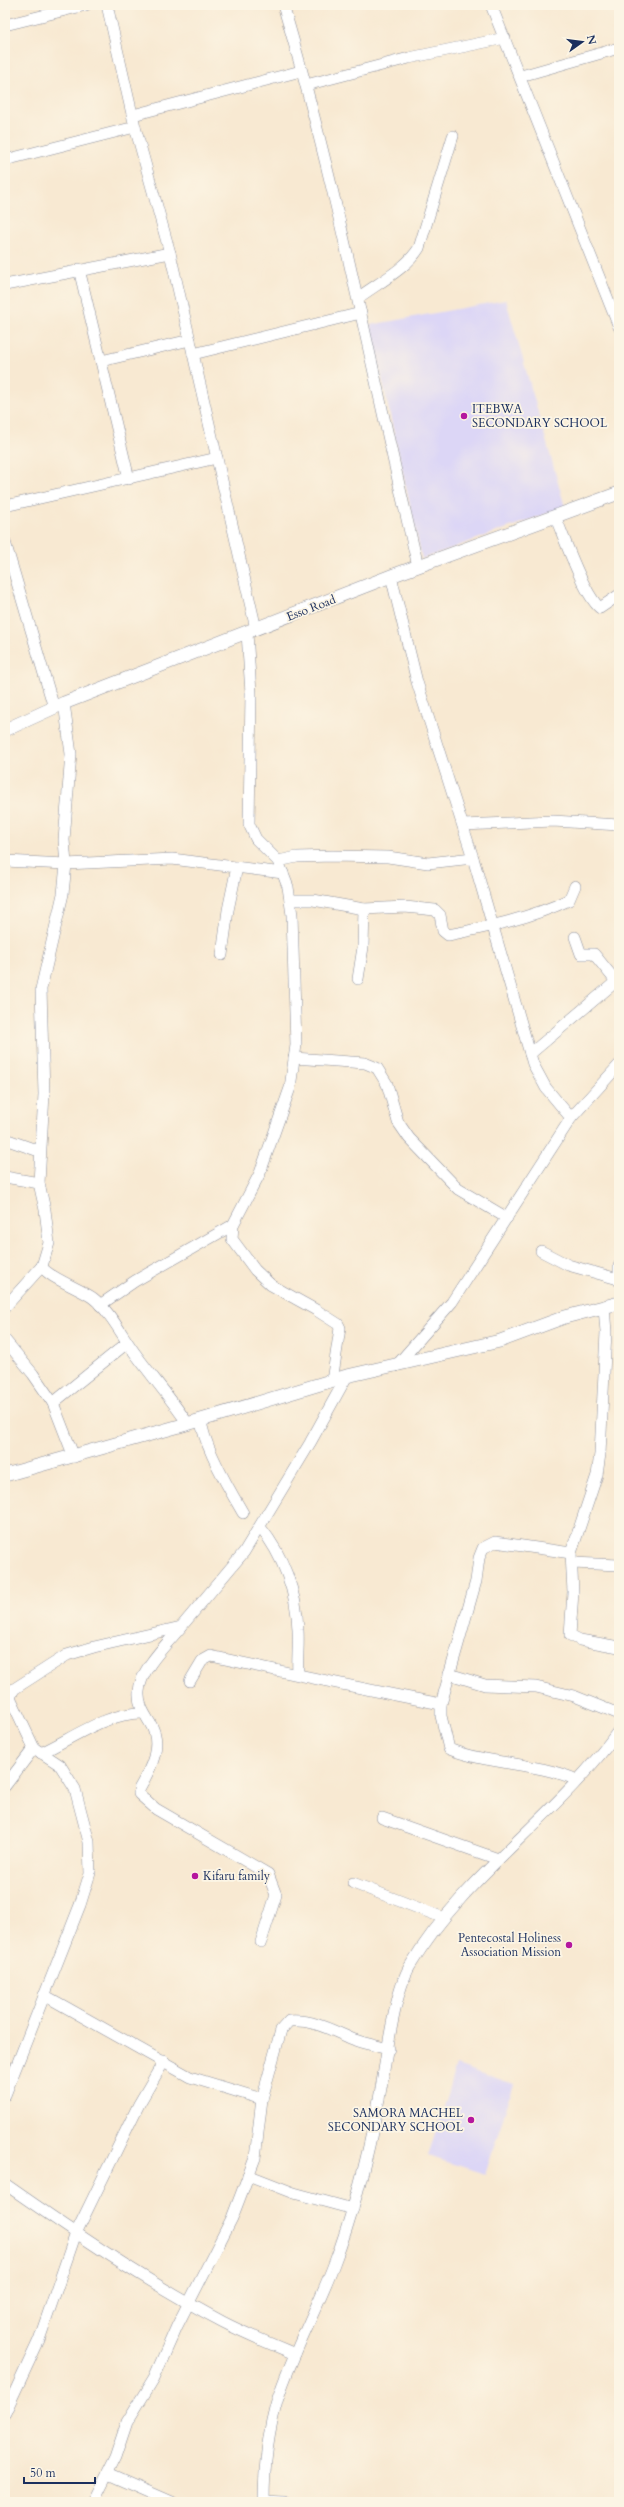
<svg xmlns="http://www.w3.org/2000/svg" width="624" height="2507" font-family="Cardo,serif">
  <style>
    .built { fill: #dcd6f6 }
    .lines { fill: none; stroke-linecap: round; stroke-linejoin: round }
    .minor-casing { stroke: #8a8c98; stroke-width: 12 }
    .tertiary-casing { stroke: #8a8c98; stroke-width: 14 }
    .minor { stroke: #fff; stroke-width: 11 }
    .tertiary { stroke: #fff; stroke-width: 13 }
    .poi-dot { fill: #b5179e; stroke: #fcf5e5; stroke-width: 1.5 }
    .labels { text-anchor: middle; stroke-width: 3.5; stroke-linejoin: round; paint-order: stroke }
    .poi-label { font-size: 12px; fill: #1b2f5e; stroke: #fcf5e5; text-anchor: start }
    .street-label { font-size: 12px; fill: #1b2f5e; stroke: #fcf5e5 }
  </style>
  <rect width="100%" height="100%" fill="#fcf5e5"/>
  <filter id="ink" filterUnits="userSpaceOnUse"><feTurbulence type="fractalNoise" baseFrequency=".025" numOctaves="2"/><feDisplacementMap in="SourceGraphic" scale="8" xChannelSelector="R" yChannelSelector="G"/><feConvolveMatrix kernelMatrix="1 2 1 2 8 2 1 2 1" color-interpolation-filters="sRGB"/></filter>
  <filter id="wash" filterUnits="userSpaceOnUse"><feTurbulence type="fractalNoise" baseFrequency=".012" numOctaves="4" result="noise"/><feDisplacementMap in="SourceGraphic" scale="16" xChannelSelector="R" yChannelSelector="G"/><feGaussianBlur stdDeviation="0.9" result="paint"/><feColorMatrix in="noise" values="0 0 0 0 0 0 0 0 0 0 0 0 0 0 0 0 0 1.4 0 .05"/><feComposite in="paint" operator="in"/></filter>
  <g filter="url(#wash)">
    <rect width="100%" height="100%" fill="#f8e9d2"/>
    <g class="built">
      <polygon points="506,300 565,507 422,559 370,325"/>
      <polygon points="456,2065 514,2084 485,2174 428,2156"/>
    </g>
  </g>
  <g filter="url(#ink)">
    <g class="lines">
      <defs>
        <g id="minor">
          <polyline points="107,5 135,127 170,253 256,629"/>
          <path d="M283,5C338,189 373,379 418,566"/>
          <polyline points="491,5 619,327"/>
          <polyline points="5,25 86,5"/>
          <polyline points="521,76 619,48"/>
          <polyline points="306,85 409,58 505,38"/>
          <polyline points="133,115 301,71"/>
          <polyline points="5,160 135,127"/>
          <polyline points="79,269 129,479"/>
          <polyline points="5,285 170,253"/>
          <path d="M358,298C378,283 406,269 419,248L453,136"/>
          <polyline points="193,354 361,313"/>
          <polyline points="101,361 190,340"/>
          <polyline points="5,506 217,458"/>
          <path d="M555,516C564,537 584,595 600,608L619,595"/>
          <polyline points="5,542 54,708"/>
          <polyline points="391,576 417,682 473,858 533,1064 546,1088 571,1118"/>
          <polyline points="247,633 251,693 249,824 256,839 278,861 288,887 292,915 296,1045 290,1088 260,1173 233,1225 232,1239 255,1270 271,1285 316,1310 338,1324 340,1328 332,1381"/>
          <path d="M64,703L71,754L64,840L66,864L63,894L41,989L44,1094L39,1183L45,1210L49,1243L42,1266C45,1276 83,1290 93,1298C111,1312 123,1338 137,1356C154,1379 172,1400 188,1424"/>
          <polyline points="463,825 553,821 619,825"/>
          <polyline points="5,861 66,864 172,859 283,873"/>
          <polyline points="278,861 297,857 332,856 388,857 428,863 473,858"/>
          <path d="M290,900H313L364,909L405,907L435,910L440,915L443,931L448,935C488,927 531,918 569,900L575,886"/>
          <polyline points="575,937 581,954 594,954 619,985"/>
          <polyline points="222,955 228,910 237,867"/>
          <polyline points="358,979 363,947 364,909"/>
          <polyline points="530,1054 619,979"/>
          <polyline points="294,1058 365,1063 377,1068 387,1084 398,1122 409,1138 458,1189 507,1218"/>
          <polyline points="5,1139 39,1151"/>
          <polyline points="5,1177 39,1183"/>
          <polyline points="541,1251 568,1265 618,1279"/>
          <polyline points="619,1266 619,1281"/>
          <polyline points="100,1305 135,1281 233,1225"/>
          <polyline points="5,1307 42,1266"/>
          <polyline points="5,1340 33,1374 53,1403 74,1457"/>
          <polyline points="396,1366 452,1302 571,1118 619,1065"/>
          <polyline points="53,1403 127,1343"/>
          <path d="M201,1420C203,1444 230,1491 243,1513"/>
          <path d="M260,1527C283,1555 297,1593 298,1630C299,1645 297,1659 298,1674"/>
          <polyline points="571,1553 573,1592 570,1635 580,1640 619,1647"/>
          <polyline points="572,1563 619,1565"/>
          <path d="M181,1627C167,1644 140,1669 139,1692C138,1704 144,1713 150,1723C164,1745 150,1770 139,1789V1794L156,1809L268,1874L276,1895L261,1942"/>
          <polyline points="449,1674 485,1685 536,1687 574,1696 619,1714"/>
          <path d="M190,1681L202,1661L211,1656C288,1673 364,1689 441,1704"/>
          <path d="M41,1753C73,1738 106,1713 142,1713"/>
          <path d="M577,1780C536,1762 490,1765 449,1749L441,1716V1704L476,1581L479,1558L483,1548L495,1542L571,1553L597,1475L600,1454L606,1332L604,1307"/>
          <polyline points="5,1786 34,1748"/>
          <polyline points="382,1818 498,1859"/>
          <polyline points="353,1883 444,1918"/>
          <polyline points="44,1995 190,2077 262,2099"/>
          <polyline points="5,2095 80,1905 90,1873 89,1842 75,1789 60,1765 34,1748 10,1697 14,1689 67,1655 94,1647 181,1627 244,1552 310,1443 347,1376"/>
          <polyline points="248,2175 294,2193 353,2209"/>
          <path d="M5,2184C75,2233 147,2282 223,2322C246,2334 271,2344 295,2354"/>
          <polyline points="5,2413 39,2340 76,2233 139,2104 164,2061"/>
          <polyline points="108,2474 172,2502"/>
          <polyline points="264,2501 284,2502"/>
          <path d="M93,2502L115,2458L127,2422L154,2378L177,2326L232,2218L255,2158L262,2099L281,2030L289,2021C314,2019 333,2031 355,2040C366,2044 378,2046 389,2049"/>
          <path d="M264,2502C264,2467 268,2431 278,2398C293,2352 317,2309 334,2264C355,2210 368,2155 379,2099C386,2064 393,1995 410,1966C464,1875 558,1816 619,1730"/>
        </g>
        <g id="tertiary">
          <polyline points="5,730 64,703 391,576 619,493"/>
          <polyline points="5,1475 201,1420 347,1376 500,1341 565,1317 619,1303"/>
        </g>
      </defs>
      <use href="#minor" class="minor-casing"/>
      <use href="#tertiary" class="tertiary-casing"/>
      <use href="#minor" class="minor"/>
      <use href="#tertiary" class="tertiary"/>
    </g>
  </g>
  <g class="poi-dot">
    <circle cx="464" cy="416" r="4"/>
    <circle cx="195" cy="1876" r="4"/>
    <circle cx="569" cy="1945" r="4"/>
    <circle cx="471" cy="2120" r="4"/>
  </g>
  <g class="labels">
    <g class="poi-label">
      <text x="472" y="413">ITEBWA<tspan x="472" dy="14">SECONDARY SCHOOL</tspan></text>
      <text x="203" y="1880">Kifaru family</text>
      <text x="561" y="1942" text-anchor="end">Pentecostal Holiness<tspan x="561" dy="14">Association Mission</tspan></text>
      <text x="463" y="2117" text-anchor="end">SAMORA MACHEL<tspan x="463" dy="14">SECONDARY SCHOOL</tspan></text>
    </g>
    <g class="street-label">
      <text transform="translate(311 608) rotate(-21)" y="4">Esso Road</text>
    </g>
  </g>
  <rect width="624" height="2507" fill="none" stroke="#fcf5e5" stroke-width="20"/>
  <g transform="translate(582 42) rotate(76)" stroke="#fcf5e5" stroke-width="3" paint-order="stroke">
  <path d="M0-3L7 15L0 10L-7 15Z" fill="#1b2f5e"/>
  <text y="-6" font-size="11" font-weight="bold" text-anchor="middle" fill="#1b2f5e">N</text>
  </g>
  <path d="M24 2477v6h71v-6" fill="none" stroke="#1b2f5e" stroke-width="2"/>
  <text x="30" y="2477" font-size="12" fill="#1b2f5e" stroke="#fcf5e5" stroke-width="3" paint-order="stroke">50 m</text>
</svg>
